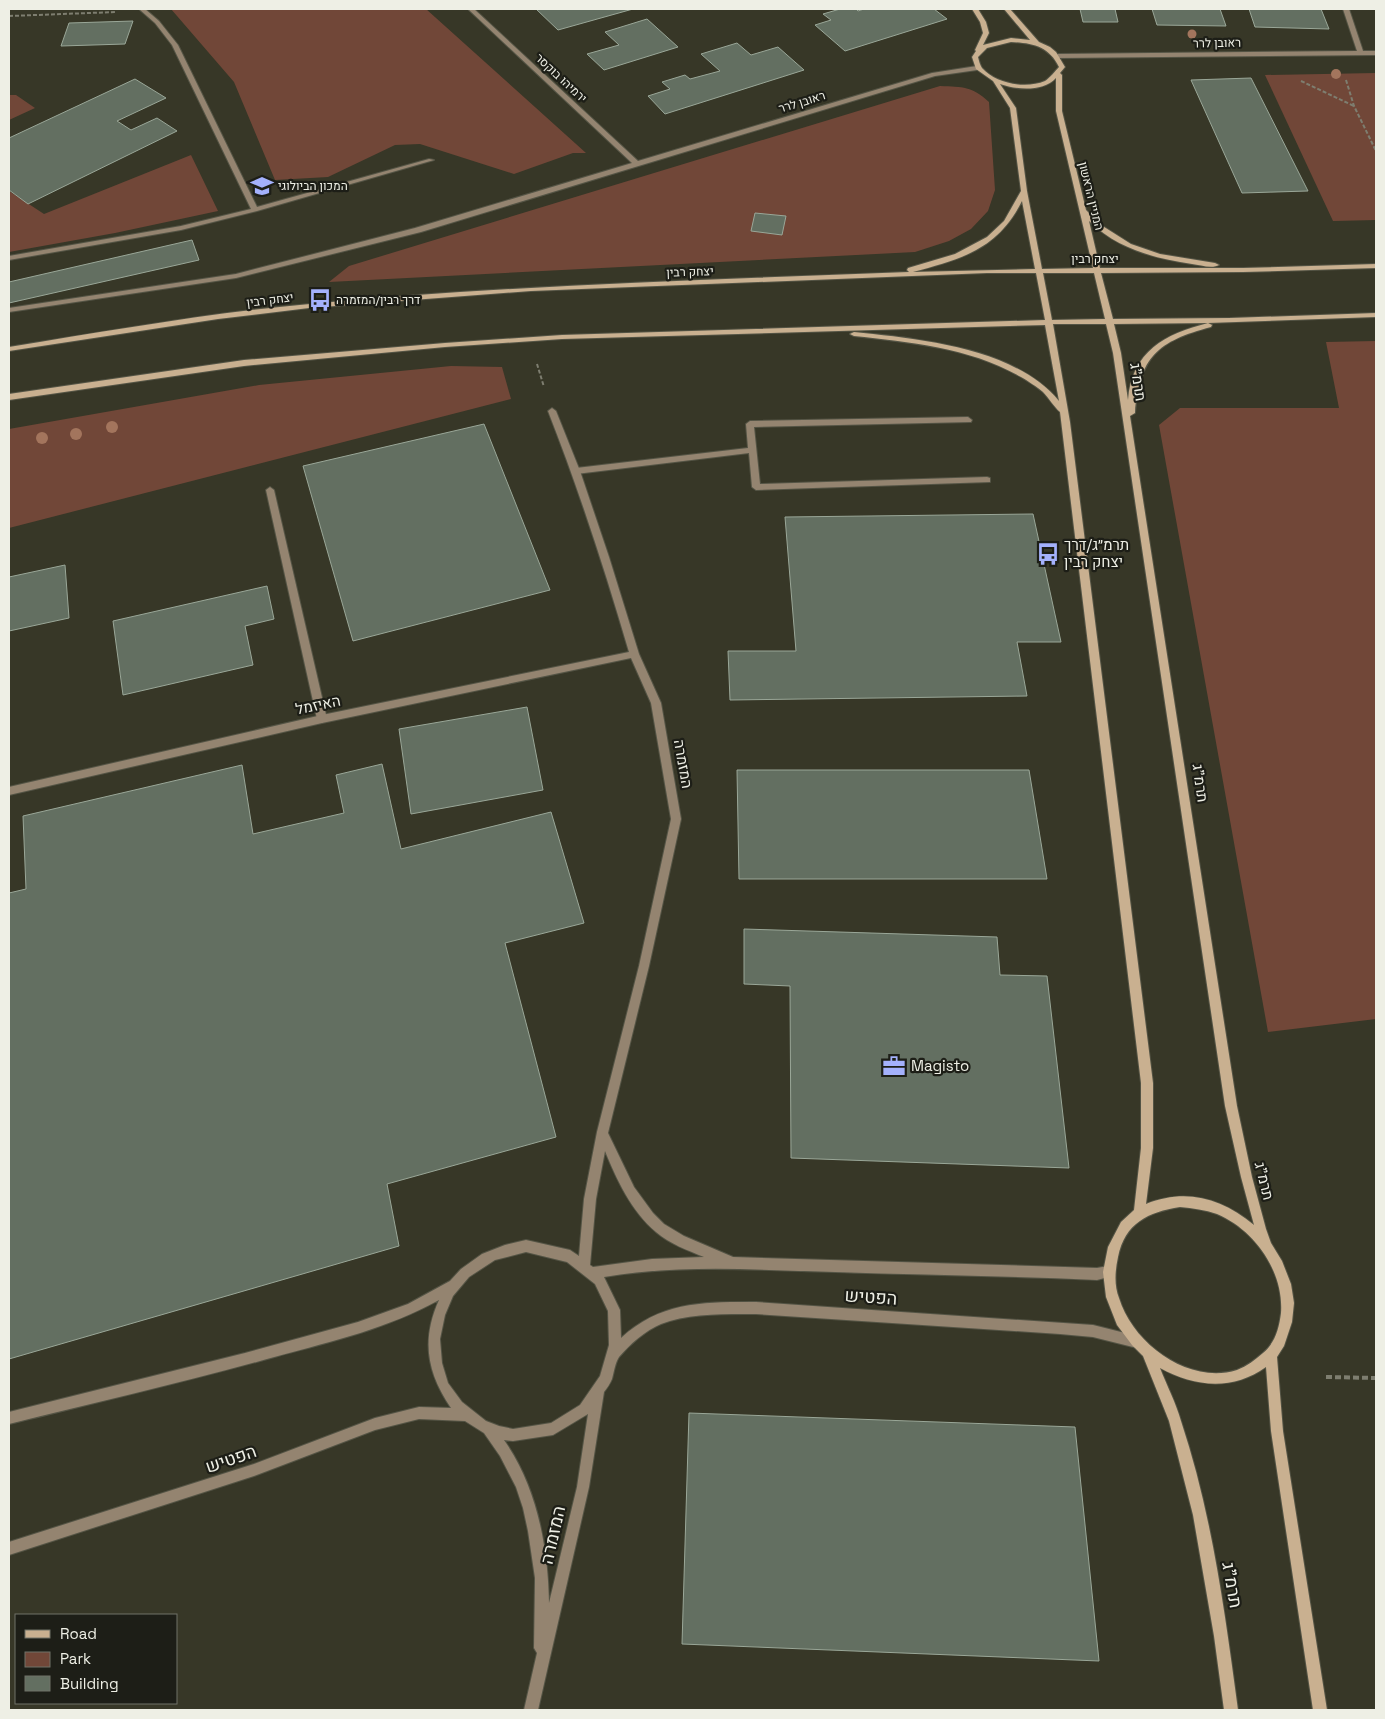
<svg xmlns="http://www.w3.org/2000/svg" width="1385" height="1719" font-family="'Space Grotesk',Heebo,sans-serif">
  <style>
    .green { fill: #714738 }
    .building { fill: #636f61; stroke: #9aa798 }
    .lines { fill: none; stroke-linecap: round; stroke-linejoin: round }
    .lane-casing { stroke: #545445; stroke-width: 2 }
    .street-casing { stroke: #545445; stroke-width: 2 }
    .secondary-casing { stroke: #545445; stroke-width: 2 }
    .path-far1 { stroke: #7e7e70; stroke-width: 2; stroke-dasharray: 4 2; stroke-linecap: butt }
    .path { stroke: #7e7e70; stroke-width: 4; stroke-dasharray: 6 3; stroke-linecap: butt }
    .lane { fill: #948470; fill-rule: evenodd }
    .street { fill: #948470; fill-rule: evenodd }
    .secondary { fill: #c9b090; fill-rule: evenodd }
    .tree { fill: #a3755d }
    .labels { text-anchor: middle; stroke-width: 4.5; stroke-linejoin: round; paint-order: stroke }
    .far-street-label { font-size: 12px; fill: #eeefe5; stroke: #1d1e17 }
    .far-poi-label { font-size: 12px; fill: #eeefe5; stroke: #1d1e17; text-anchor: start }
    .street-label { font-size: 15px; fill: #eeefe5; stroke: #1d1e17 }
    .poi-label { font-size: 15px; fill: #eeefe5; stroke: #1d1e17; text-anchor: start }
    .near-street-label { font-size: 18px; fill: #eeefe5; stroke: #1d1e17 }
  </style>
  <rect width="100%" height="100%" fill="#373727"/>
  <g class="green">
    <polygon points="171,9 426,9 586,153 573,153 514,174 420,144 395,145 328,177 275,180 234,82"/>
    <polygon points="1376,73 1376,220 1333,221 1265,75"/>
    <path d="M940,86C963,87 972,86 989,102L995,190L988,211L971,229L949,241L915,252L329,282L349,266Z"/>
    <polygon points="9,95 16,95 35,108 9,120"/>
    <polygon points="191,155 218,211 115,233 9,252 9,191 44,214"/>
    <polygon points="1376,341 1376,1019 1268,1032 1159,425 1180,408 1339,408 1326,342"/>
    <polygon points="451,366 502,367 511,399 9,528 9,429 259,385"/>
  </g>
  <g class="building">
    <polygon points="536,9 633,9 558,30"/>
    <polygon points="840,9 856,9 858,11 864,9 934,9 947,19 845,51 815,25 831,20 823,14"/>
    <polygon points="1080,9 1115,9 1118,22 1083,22"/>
    <polygon points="1152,9 1220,9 1226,26 1157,25"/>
    <polygon points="1249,9 1321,9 1329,29 1255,27"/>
    <polygon points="647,19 678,47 604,70 587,54 619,45 605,32"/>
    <polygon points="133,21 125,44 61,46 69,23"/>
    <polygon points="737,43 751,55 778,47 804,70 665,114 648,96 670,89 662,82 685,75 690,79 720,71 701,54"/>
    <polygon points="1251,78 1308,191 1242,193 1191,80"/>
    <polygon points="135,79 166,98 117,121 131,130 157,118 177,131 28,204 9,190 9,138"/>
    <polygon points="755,213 786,216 782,235 751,231"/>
    <polygon points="192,240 199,260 9,303 9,282"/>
    <polygon points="484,424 550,590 353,641 303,466"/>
    <polygon points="1033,514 1061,642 1017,642 1027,696 730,700 728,651 796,651 785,517"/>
    <polygon points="65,565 69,618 9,631 9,577"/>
    <polygon points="267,586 274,619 245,626 253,665 123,695 113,621"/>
    <polygon points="527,707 543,790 411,814 399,729"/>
    <polygon points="382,764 401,849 551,812 584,923 505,943 556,1137 387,1184 399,1246 9,1359 9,893 26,889 23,816 242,765 253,834 344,813 336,775"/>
    <polygon points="737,770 1029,770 1047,879 739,879"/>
    <polygon points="744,929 997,937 1000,975 1047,976 1069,1168 791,1158 790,986 744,984"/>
    <polygon points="689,1413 1075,1427 1099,1661 682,1644"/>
  </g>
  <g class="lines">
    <defs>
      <g id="lane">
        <polygon points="968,417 972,420 971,422 754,427 760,484 987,477 990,478 990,482 756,490 752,487 749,453 576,474 572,471 576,468 748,448 746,424 750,421"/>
        <polygon points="270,487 274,490 327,719 322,723 317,719 266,490"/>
      </g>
      <g id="street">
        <polygon points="139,9 145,9 159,21 178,45 257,207 429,159 434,160 257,211 181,230 9,260 9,256 181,226 251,209 172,45 155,23"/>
        <polygon points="468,9 474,9 638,161 932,73 977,66 980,68 977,70 935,76 421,232 236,278 9,312 9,308 236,274 415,228 632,163"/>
        <polygon points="1343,9 1349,9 1363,51 1376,51 1376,55 1058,58 1055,56 1058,54 1357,51"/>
        <path d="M552,408L556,411L580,471L609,557L639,654L661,703L681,819L649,966L608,1133L634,1187L653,1213L664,1224L684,1236L733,1257L1097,1268L1108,1266L1112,1268L1114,1272L1112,1276L1097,1280C1010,1276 922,1275 835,1272C758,1270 680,1264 604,1277L620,1310L621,1338C661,1301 705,1302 756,1302L1093,1325L1137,1336L1141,1338L1143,1342L1141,1346L1137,1348L1093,1337L1060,1334L756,1314C727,1314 688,1313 661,1324C646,1330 629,1345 619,1357C615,1363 614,1372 612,1379C610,1384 607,1388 604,1392L589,1487L538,1710H524L537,1653L534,1648L535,1578L528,1531L523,1508L516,1487L500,1456L484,1433L465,1421L419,1419L375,1430L254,1476L9,1555V1542L254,1464L375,1418L419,1407L451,1408C427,1373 421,1340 439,1300C389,1328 333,1341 278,1356C189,1381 99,1402 9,1424V1412L245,1353L358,1322L408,1304L450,1281L461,1269L482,1254L505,1245L526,1240L570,1250L579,1256L584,1199L597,1132L639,966L671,819L651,703L631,658L322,723L9,795V787L322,715L629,652C605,570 579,490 548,411ZM605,1151C617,1180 631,1211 656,1232C670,1244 687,1250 704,1257L652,1259L593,1267L590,1265L596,1199ZM526,1252L567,1262L595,1284L608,1311L609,1345L600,1376L580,1405L551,1423L513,1429L499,1426L486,1421L462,1402L448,1383L442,1363L440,1339L445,1315L453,1296L469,1277L495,1260ZM588,1414L577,1487L549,1603C548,1547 537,1487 504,1440L513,1441L553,1435Z"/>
      </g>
      <path id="secondary" d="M972,9H978L986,22L989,33L983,45L1011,38L1030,40L1004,9H1010L1039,42L1050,47L1056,52L1065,67L1060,73L1062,75V111L1086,210L1101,225L1131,244L1160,254L1215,263L1219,265C1212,269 1200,265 1192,264C1153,258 1118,249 1089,221L1100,268H1243L1376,264V268L1243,272L1101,273L1113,319L1230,318L1376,313V317L1208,323L1212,325L1211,327C1158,341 1139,357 1135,413L1130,416L1237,1106L1252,1177L1266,1229L1271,1243L1282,1261L1291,1284L1294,1303L1292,1322L1284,1346L1277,1357L1283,1431L1327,1710H1313L1271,1431L1266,1367C1233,1391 1194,1387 1160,1368C1167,1386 1176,1403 1181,1421C1212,1514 1225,1613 1238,1710H1224L1214,1636L1193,1515L1169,1421L1143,1356L1132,1345L1117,1325L1106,1297L1103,1272L1108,1247L1121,1222L1134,1210L1141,1148V1083L1060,412C1054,407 1049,398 1043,392C1037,387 1028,381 1021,377C971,348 910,342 854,336L850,334L854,332C919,339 1014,347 1059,401L1045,325L562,339L445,347L244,366L9,400V394L244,360L445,343L562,335L1045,320L1036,273H987L531,291L309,308L218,319L9,351V347C109,331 209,313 310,304C510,285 709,280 909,272L907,270L908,268L955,254L987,237L1004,221L1021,191L1010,108L993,81L976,69L972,57L976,51L975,50L983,33L980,22ZM1011,42C1032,43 1049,46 1059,67C1055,71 1050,78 1045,81C1026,89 996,84 982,68C980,65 979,61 978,57L987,48ZM1056,78V111L1093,268L1042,269L1027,191L1016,108L1000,84C1017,90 1043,92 1056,78ZM1022,201L1035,269L913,272C962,259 998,249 1022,201ZM1043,273H1094L1105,319L1052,320ZM1208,323C1165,334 1132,351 1128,400L1121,353L1114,324ZM1053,324H1106L1113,353L1225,1106L1241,1177L1254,1225C1221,1198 1186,1188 1146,1204L1153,1148V1083L1070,422ZM1180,1207C1193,1208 1205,1210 1217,1214C1255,1230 1284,1272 1281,1313C1279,1329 1275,1343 1263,1353C1255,1360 1247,1366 1237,1370C1189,1385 1133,1344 1119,1298C1114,1285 1115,1271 1118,1257C1125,1223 1148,1212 1180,1207Z"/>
    </defs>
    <use href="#lane" class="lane-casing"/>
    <use href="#street" class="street-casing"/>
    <use href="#secondary" class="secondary-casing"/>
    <g class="path-far1">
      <polyline points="9,16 116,12"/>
      <polyline points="1346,80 1354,106 1376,151"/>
      <polyline points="1301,81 1354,106"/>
      <polyline points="537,364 544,387"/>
    </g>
    <polyline class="path" points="1326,1377 1376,1378"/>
    <use href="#lane" class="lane"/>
    <use href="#street" class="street"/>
    <use href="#secondary" class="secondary"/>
  </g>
  <g class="tree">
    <circle cx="1192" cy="34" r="4.5"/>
    <circle cx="1336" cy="74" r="5"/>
    <circle cx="112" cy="427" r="6"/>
    <circle cx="76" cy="434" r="6"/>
    <circle cx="42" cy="438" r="6"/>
  </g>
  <defs>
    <symbol id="university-bare" viewBox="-9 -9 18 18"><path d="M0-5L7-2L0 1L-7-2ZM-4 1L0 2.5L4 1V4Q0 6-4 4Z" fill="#a4b1fc" stroke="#1d1e17" stroke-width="2.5" paint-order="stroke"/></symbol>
    <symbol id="bus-bare" viewBox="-9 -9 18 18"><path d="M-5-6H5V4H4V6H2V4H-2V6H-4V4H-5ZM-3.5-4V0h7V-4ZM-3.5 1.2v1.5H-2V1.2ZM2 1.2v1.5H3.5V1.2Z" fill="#a4b1fc" stroke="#1d1e17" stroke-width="2.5" paint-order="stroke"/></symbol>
    <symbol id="office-bare" viewBox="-9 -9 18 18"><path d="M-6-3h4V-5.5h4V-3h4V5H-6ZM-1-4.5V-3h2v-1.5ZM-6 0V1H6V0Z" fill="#a4b1fc" stroke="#1d1e17" stroke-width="2.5" paint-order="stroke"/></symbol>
  </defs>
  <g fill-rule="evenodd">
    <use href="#university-bare" x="246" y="170" width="32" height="32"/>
    <use href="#bus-bare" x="304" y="284" width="32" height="32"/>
    <use href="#bus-bare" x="1032" y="538" width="32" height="32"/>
    <use href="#office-bare" x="878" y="1050" width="32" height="32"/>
  </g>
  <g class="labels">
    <g class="far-street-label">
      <text transform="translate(1217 43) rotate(-1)" y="4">ראובן לרר</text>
      <text transform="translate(561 78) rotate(43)" y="4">ירמיהו בוקסר</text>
      <text transform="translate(802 102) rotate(-17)" y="4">ראובן לרר</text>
      <text transform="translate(1091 196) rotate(76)" y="4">המניין הראשון</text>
      <text x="1095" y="263">יצחק רבין</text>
      <text transform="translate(690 272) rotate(-2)" y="4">יצחק רבין</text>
      <text transform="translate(270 300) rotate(-7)" y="4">יצחק רבין</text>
    </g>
    <g class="far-poi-label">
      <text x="278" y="190">המכון הביולוגי</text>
      <text x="336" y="304">דרך רבין/המזמרה</text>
    </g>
    <g class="street-label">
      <text transform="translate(1138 382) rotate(81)" y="5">תרמ"ג</text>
      <text transform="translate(318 705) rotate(-12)" y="5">האיזמל</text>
      <text transform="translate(683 764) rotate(80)" y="5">המזמרה</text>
      <text transform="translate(1200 783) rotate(82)" y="5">תרמ"ג</text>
      <text transform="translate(1264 1181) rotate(76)" y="5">תרמ"ג</text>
    </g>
    <g class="poi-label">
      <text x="1064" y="550">תרמ״ג/דרך<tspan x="1064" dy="17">יצחק רבין</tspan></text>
      <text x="911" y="1071">Magisto</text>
    </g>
    <g class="near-street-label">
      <text transform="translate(871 1297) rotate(4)" y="6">הפטיש</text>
      <text transform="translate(231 1459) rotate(-19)" y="6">הפטיש</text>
      <text transform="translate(553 1535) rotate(-77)" y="6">המזמרה</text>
      <text transform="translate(1232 1585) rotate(80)" y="6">תרמ"ג</text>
    </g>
  </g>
  <rect width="1385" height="1719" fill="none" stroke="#eeefe5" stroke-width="20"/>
  <rect x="15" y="1614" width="162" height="90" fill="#1d1e17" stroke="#717269"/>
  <rect x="25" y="1630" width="25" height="8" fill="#c9b090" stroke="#717269"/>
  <text x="60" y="1639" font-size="15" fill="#eeefe5">Road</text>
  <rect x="25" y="1652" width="25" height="15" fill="#714738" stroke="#717269"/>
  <text x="60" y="1664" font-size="15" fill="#eeefe5">Park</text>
  <rect x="25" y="1676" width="25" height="15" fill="#636f61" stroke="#717269"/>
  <text x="60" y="1689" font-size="15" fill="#eeefe5">Building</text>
</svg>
